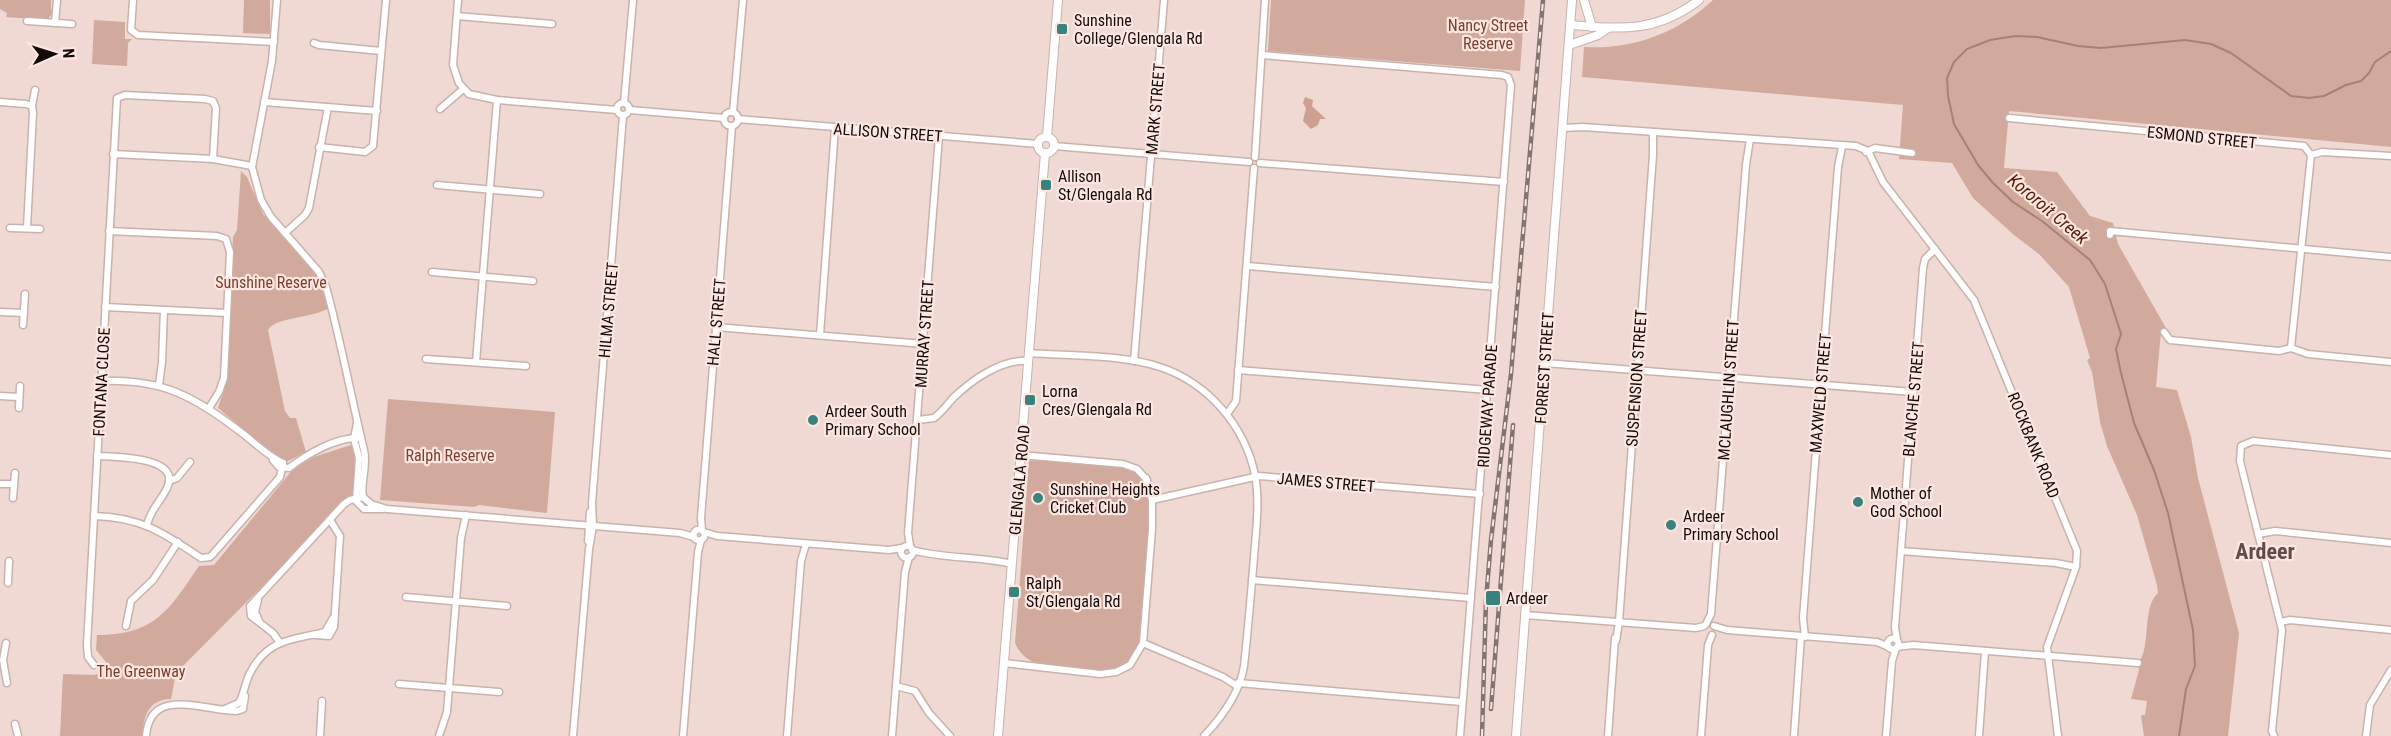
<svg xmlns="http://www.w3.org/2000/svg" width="2391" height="736" font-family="'Roboto Condensed',sans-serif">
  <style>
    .green { fill: #d1aa9d }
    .forest { fill: #cca192 }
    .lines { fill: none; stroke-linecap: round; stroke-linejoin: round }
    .stream { stroke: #aa8072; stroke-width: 2 }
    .minor-casing { stroke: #c8b2ab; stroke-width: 9 }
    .tertiary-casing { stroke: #c8b2ab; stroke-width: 10 }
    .minor { stroke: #fff; stroke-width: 6 }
    .tertiary { stroke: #fff; stroke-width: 8 }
    .rail-casing { stroke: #82746f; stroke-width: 4.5 }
    .rail { stroke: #fde6df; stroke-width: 2; stroke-dasharray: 7; stroke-linecap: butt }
    .poi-dot { fill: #3a827e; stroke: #fde6df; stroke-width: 2 }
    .labels { text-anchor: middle; stroke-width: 4.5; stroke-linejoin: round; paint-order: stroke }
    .poi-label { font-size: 16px; fill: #130c09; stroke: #fde6df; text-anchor: start }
    .park-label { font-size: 16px; fill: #793f2b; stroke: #fde6df }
    .street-label { font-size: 16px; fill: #130c09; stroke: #fde6df }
    .water-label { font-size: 18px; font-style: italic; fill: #541e09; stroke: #fde6df }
    .district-label { font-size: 22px; font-weight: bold; fill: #604d47; stroke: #fde6df }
  </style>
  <rect width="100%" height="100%" fill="#efd9d2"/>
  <g class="green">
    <polygon points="0,0 51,0 51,9 53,13 47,20 6,17 7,13 0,9"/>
    <polygon points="244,0 270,0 270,34 243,33"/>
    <polygon points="1271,0 1525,0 1520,71 1268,51"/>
    <path d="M1713,0H2391V147L2009,111L2004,168L2057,172L2090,216L2113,223L2118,244L2166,328L2161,332L2156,387L2177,390L2191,437L2198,478L2239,633L2228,736H2144L2141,715H2145L2147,701L2131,699L2139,670L2138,663C2152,647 2141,608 2158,593L2157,585L2137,515L2107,446L2100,422L2092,372L2087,360L2090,358L2069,287L2039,254L2014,235L1973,198L1952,163L1899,159L1903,105L1582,77L1584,47C1632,50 1678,33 1713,0Z"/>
    <polygon points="94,20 125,22 125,39 132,39 128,43 127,66 92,64"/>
    <path d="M241,171L247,177L263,214L318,276L329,308C313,318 275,317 268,330L285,411L290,418H296L306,452L286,462L278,459L218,408L226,383L233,237L237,230Z"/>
    <polygon points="388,399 555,412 547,513 479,505 474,507 380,500"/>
    <path d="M354,444L355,478L352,496L176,673L171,699C148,700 144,715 142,736H60L63,674L94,675L103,672L106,662L96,650L97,635C155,635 169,610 199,566L214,565L294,468L314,457Z"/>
    <path d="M1037,460L1123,467C1143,473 1146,486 1151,504L1139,642C1136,652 1130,663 1119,667C1106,673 1053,669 1039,664C1028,661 1019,653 1015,643L1029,461Z"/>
  </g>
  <polygon class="forest" points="1305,97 1313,100 1312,106 1326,119 1320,119 1318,125 1311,129 1303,121 1306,108 1303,103"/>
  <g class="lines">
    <polyline class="stream" points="2179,736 2186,689 2195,666 2193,630 2168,513 2154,470 2134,423 2121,373 2116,349 2121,334 2105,284 2090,260 2042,221 2013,202 1993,183 1978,165 1954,124 1948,96 1947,78 1954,62 1967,49 1990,40 2015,36 2037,37 2078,46 2101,48 2185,40 2211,44 2231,53 2291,96 2309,98 2324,96 2346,85 2361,81 2369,73 2375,62 2391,51"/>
    <defs>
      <g id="minor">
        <polyline points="133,0 131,30 138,35 274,42"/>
        <path d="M277,0L272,61L252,167L261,200L271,217L319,272L326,287C341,341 351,397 364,450C368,466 360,482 363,497"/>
        <polyline points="458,0 453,65 459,83 469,94 497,100 617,110"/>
        <polyline points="457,16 552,24"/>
        <polyline points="27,21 72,24"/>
        <polyline points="55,23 57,0"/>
        <polyline points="314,43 319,45 381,51"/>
        <polyline points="1262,55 1502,75 1508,77 1511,85 1460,736"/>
        <polyline points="0,102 26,104 32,106 33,113 27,228"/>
        <polyline points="264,102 377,111"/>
        <circle cx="623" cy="109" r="6"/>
        <polyline points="624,103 633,0"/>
        <polyline points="32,106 35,90"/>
        <polyline points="440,109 462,90"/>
        <polyline points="630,110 724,118"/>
        <circle cx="731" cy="119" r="7"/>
        <polyline points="733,112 743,0"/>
        <polyline points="2009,118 2304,146 2311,155 2322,152 2391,156"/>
        <polyline points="738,119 1038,144"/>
        <polyline points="1563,128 1583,127 1856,146 1868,151 1883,182 1974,300 2077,551 2076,567 2047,647 2058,736"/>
        <polyline points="1054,146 1249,162"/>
        <polyline points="319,147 365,152 373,146 386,0"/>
        <polyline points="1866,152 1875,148 1912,153"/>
        <polyline points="113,154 213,159 252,166"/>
        <polyline points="1255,157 1265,0"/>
        <polyline points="1260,163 1504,182"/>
        <polyline points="437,185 540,194"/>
        <polyline points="10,228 40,229"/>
        <polyline points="109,231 217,236 226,239 230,252 224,378 219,392 209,408"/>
        <polyline points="285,233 305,215 309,208 328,107"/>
        <polyline points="2110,235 2110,231 2391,257"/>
        <polyline points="1247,266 1496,287"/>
        <polyline points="432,272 533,281"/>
        <polyline points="105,307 227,313"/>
        <polyline points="0,312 24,313"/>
        <polyline points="23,325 25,294"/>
        <polyline points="716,327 924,344"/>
        <polyline points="2164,332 2170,340 2279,351 2291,348 2308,354 2391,362"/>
        <polyline points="820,335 835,128"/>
        <polyline points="2291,348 2311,155"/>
        <path d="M1029,353C1070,356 1121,354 1160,367C1208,383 1245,426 1255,475C1260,502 1256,530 1254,557C1251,594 1248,630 1244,666C1240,692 1221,718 1204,736"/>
        <polyline points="426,359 526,366"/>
        <polyline points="1134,361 1164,0"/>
        <polyline points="476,362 497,100"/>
        <polyline points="1545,363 1913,392"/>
        <polyline points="1238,370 1488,390"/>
        <path d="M101,381C163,379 194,396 242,433C255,443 268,456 283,463"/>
        <polyline points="159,385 162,362 164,310"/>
        <polyline points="0,396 19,397"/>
        <polyline points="19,408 20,386"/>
        <polyline points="1227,414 1236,401 1254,168"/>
        <path d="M918,420L934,418C941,413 947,405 953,398C972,380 1001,359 1028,361"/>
        <polyline points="357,423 354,439 359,458 356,501 364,509 383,509"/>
        <polyline points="1021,455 1123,464 1137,469 1147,480"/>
        <path d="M97,456C113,457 183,456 167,488C160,503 151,508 147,525"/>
        <path d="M273,460L279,467L289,468C306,455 334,438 357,438"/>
        <polyline points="169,481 177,478 190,462"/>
        <polyline points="0,484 14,484"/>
        <polyline points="363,497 371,504 387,509 680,533 694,537"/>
        <polyline points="13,498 15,473"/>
        <polyline points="1152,500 1259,476 1480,494"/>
        <path d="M94,516C141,517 164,533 201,558L210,557L213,554L280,477L283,463"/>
        <circle cx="699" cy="535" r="5.5"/>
        <polyline points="702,530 701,518 732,126"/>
        <polyline points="704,532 717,536 889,550 902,548"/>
        <polyline points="2258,534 2275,531 2391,543"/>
        <polyline points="588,541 590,512"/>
        <polyline points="910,546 908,533 939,136"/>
        <circle cx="907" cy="552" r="6"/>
        <path d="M912,550C944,559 979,556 1012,564"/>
        <polyline points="1901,551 2056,563 2076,567"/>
        <polyline points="1252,580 1471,598"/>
        <polyline points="8,583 9,561"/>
        <polyline points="406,597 507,606"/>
        <polyline points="258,600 255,612 259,621"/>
        <polyline points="1525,615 1696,628 1704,626"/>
        <polyline points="2281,622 2290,620 2391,630"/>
        <polyline points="1706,624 1711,614 1746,165 1750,139"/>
        <polyline points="126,626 131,601 153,580 178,542"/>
        <polyline points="1714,626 1727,630 1877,642 1889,647"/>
        <polyline points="316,635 329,636 334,627 340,536 330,520"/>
        <polyline points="1805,637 1803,618 1838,167 1842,147"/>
        <circle cx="1893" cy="644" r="5.5"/>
        <polyline points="1897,640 1895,627 1923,268 1925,259 1935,249"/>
        <polyline points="1616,641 1619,622 1653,155 1653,132"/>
        <polyline points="6,643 3,660 7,683"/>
        <polyline points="280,643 273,633 251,616 250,606 344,504 350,500 363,497"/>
        <polyline points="1143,643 1223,677 1237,686"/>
        <polyline points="1897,647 1913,645 2138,663"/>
        <polyline points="1004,663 1100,674 1116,672 1130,665 1143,643 1152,529 1152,500 1146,478"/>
        <polyline points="94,665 88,657 87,645 117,98 125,95 205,99 213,101 216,108 213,159"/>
        <polyline points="1238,683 1462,702"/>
        <polyline points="399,684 499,692"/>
        <polyline points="896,686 915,691 929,713 950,736"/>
        <path d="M225,709L239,703C244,694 245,683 250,673C268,638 293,640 325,632L333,618"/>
        <polyline points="15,724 18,736"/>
        <path d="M146,736C150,685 204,711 237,711L243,709L245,696"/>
        <polyline points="320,736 322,701"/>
        <polyline points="439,736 447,712 461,538 466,515"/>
        <polyline points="573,736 589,549 593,526 592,503 623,116"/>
        <polyline points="683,736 698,552 701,540"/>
        <polyline points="787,736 801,561 806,544"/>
        <polyline points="892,736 905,572 909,557"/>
        <polyline points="1608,736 1615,638"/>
        <polyline points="1701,736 1708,645 1712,635"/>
        <polyline points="1794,736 1801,636"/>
        <polyline points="1886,736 1892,661 1896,648"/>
        <polyline points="1979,736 1985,651"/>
        <polyline points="2274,736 2272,731 2282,630 2240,461 2241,446 2253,441 2391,455"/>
        <polyline points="2366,736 2370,705 2391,670"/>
      </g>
      <g id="tertiary">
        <polyline points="1584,0 1592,27"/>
        <path d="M1571,25C1621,29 1656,33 1699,0"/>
        <polyline points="1569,45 1598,35 1608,28"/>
        <polyline points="1047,137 1058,0"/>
        <circle cx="1046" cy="145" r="8"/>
        <polyline points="998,736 1045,153"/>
        <polyline points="1516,736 1572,0"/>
      </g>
    </defs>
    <use href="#minor" class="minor-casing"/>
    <use href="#tertiary" class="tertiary-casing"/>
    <use href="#minor" class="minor"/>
    <use href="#tertiary" class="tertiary"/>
    <defs>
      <g id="rail">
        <polyline points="1491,709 1513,425"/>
        <polyline points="1482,736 1486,600 1491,540 1511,374 1543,0"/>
      </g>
    </defs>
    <use href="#rail" class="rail-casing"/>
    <use href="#rail" class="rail"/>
  </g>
  <g class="poi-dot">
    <rect x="1056" y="23" width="12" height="12" rx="3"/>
    <rect x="1040" y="179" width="12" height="12" rx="3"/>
    <rect x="1024" y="394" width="12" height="12" rx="3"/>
    <circle cx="813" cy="420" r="6"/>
    <circle cx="1038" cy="498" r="6"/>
    <circle cx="1858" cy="502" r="6"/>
    <circle cx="1671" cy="525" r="6"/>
    <rect x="1008" y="586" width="12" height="12" rx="3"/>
    <rect x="1485" y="590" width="16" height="16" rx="3"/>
  </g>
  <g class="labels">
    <g class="poi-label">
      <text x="1074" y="26">Sunshine<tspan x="1074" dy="18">College/Glengala Rd</tspan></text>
      <text x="1058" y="182">Allison<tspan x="1058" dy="18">St/Glengala Rd</tspan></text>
      <text x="1042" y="397">Lorna<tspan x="1042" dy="18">Cres/Glengala Rd</tspan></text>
      <text x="825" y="417">Ardeer South<tspan x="825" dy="18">Primary School</tspan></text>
      <text x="1050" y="495">Sunshine Heights<tspan x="1050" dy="18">Cricket Club</tspan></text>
      <text x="1870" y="499">Mother of<tspan x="1870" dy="18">God School</tspan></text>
      <text x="1683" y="522">Ardeer<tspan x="1683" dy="18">Primary School</tspan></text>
      <text x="1026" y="589">Ralph<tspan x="1026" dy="18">St/Glengala Rd</tspan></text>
      <text x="1506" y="604">Ardeer</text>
    </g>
    <g class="park-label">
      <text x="1488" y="31">Nancy Street<tspan x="1488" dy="18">Reserve</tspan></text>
      <text x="271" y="288">Sunshine Reserve</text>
      <text x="450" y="461">Ralph Reserve</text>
      <text x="141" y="677">The Greenway</text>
    </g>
    <g class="street-label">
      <text transform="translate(1155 109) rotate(-85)" y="6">MARK STREET</text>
      <text transform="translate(888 132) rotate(4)" y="6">ALLISON STREET</text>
      <text transform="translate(2202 137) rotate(6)" y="6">ESMOND STREET</text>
      <text transform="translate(608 310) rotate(-85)" y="6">HILMA STREET</text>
      <text transform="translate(716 322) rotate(-85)" y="6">HALL STREET</text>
      <text transform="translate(924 334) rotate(-86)" y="6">MURRAY STREET</text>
      <text transform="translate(1544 368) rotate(-86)" y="6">FORREST STREET</text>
      <text transform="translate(1636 378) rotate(-86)" y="6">SUSPENSION STREET</text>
      <text transform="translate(101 382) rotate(-87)" y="6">FONTANA CLOSE</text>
      <text transform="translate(1728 390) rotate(-86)" y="6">MCLAUGHLIN STREET</text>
      <text transform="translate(1820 393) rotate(-85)" y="6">MAXWELD STREET</text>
      <text transform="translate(1913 399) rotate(-85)" y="6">BLANCHE STREET</text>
      <text transform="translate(1487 406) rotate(-86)" y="6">RIDGEWAY PARADE</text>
      <text transform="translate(2034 445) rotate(68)" y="6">ROCKBANK ROAD</text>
      <text transform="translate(1019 480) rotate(-85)" y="6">GLENGALA ROAD</text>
      <text transform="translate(1326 482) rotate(5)" y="6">JAMES STREET</text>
    </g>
    <g class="water-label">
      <text transform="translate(2048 209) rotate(40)" y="6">Kororoit Creek</text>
    </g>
    <g class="district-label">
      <text x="2265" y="559">Ardeer</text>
    </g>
  </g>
  <g transform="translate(54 54) rotate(87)" stroke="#fde6df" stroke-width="4.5" paint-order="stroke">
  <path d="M0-4.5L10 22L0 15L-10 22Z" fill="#130c09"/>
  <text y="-9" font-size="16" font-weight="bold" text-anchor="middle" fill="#130c09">N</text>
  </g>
</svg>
